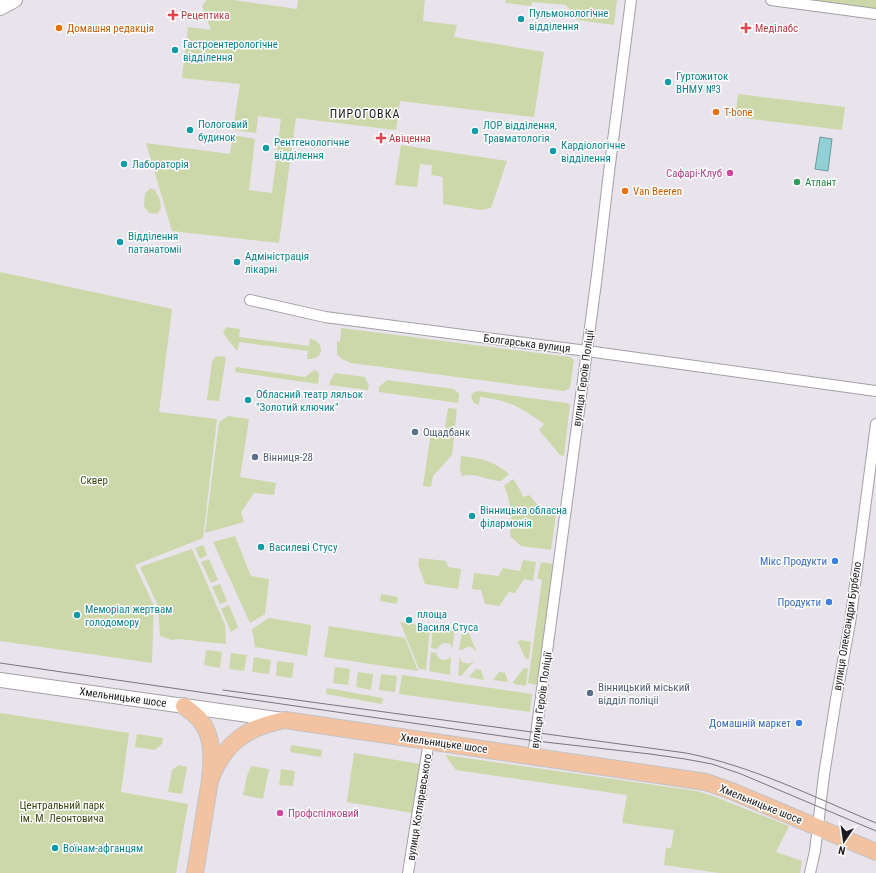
<svg xmlns="http://www.w3.org/2000/svg" width="876" height="873" font-family="'Roboto Condensed',sans-serif">
  <style>
    .green { fill: #ccd8aa }
    .water { fill: #91d0d4; stroke: #6e999d }
    .lines { fill: none; stroke-linecap: round; stroke-linejoin: round }
    .street-casing { stroke: #a49fa6; stroke-width: 12 }
    .secondary-casing { stroke: #a49fa6; stroke-width: 16 }
    .primary-casing { stroke: #c4c3c4; stroke-width: 18 }
    .street { stroke: #fff; stroke-width: 10 }
    .secondary { stroke: #fff; stroke-width: 14 }
    .primary { stroke: #f3c3a1; stroke-width: 16 }
    .tram { stroke: #7a767c; stroke-width: 1 }
    .health-dot { fill: #e0444e; stroke: #fff; stroke-width: 1.5 }
    .culture-dot { fill: #0f9aa8; stroke: #fff; stroke-width: 1.5 }
    .food-dot { fill: #e8710a; stroke: #fff; stroke-width: 1.5 }
    .hotel-dot { fill: #d1479c; stroke: #fff; stroke-width: 1.5 }
    .leisure-dot { fill: #2e9e5b; stroke: #fff; stroke-width: 1.5 }
    .service-dot { fill: #5c6f8a; stroke: #fff; stroke-width: 1.5 }
    .shop-dot { fill: #3f7fe0; stroke: #fff; stroke-width: 1.5 }
    .labels { text-anchor: middle; stroke-width: 3; stroke-linejoin: round; paint-order: stroke }
    .culture-label { font-size: 11px; fill: #0d838f; stroke: #fff; text-anchor: start }
    .health-label { font-size: 11px; fill: #be3a42; stroke: #fff; text-anchor: start }
    .food-label { font-size: 11px; fill: #c56008; stroke: #fff; text-anchor: start }
    .hotel-label { font-size: 11px; fill: #b23c85; stroke: #fff; text-anchor: end }
    .leisure-label { font-size: 11px; fill: #27864d; stroke: #fff; text-anchor: start }
    .street-label { font-size: 11px; fill: #1c1a1d; stroke: #fff }
    .service-label { font-size: 11px; fill: #4e5e75; stroke: #fff; text-anchor: start }
    .park-label { font-size: 11px; fill: #3a440f; stroke: #fff }
    .shop-label { font-size: 11px; fill: #366cbe; stroke: #fff; text-anchor: end }
    .neighbourhood-label { font-size: 12px; letter-spacing: 1px; fill: #1c1a1d; stroke: #fff }
  </style>
  <rect width="100%" height="100%" fill="#e9e3eb"/>
  <g class="green">
    <polygon points="207,0 233,0 297,9 298,0 425,0 423,21 457,25 454,37 544,52 534,117 400,101 396,130 296,118 279,243 172,231 146,143 230,154 233,135 255,139 249,190 272,193 281,119 258,116 256,133 233,130 240,84 182,78 188,27 211,30 202,6"/>
    <polygon points="506,0 617,0 614,25 577,20 566,5 532,2 531,6 505,3"/>
    <polygon points="771,0 876,0 876,14"/>
    <polygon points="738,94 845,107 842,130 735,117"/>
    <path d="M401,145L507,161L491,208L481,210L443,204C444,194 442,187 443,177L431,175L432,165L420,164L417,187L395,185Z"/>
    <polygon points="150,188 155,190 160,200 161,208 157,214 149,213 144,206 145,194"/>
    <polygon points="0,272 172,309 159,412 217,419 203,538 135,565 154,606 152,663 0,641"/>
    <path d="M227,327L240,329L239,337L309,346L310,338C326,343 324,360 307,359L308,351L239,342L238,350H236L223,333L225,329Z"/>
    <polygon points="341,328 570,357 574,360 570,388 564,391 351,363 342,359 337,354 337,341 340,342"/>
    <polygon points="218,356 226,357 219,401 207,400 212,362 215,357"/>
    <polygon points="236,367 305,377 313,371 316,370 319,374 318,384 235,372"/>
    <polygon points="335,373 365,377 369,386 368,390 329,385 330,381"/>
    <polygon points="387,380 454,389 459,394 458,403 379,392 379,387"/>
    <path d="M478,391L567,403L570,405L564,456L560,455L539,430L544,424C522,408 508,400 480,397L479,405L474,403L471,397L473,393Z"/>
    <polygon points="448,408 457,409 452,455 433,476 431,487 423,486 431,432 444,434"/>
    <polygon points="228,416 249,419 240,477 276,483 274,495 254,493 241,512 244,522 205,533 219,422"/>
    <path d="M461,456C482,459 492,460 509,474L501,481C486,481 479,472 462,476L460,470Z"/>
    <path d="M513,479L519,488L523,497L529,495L544,512L556,515L551,550L521,546L510,536C511,518 512,503 504,486Z"/>
    <polygon points="235,536 251,576 269,579 265,614 250,623 213,542"/>
    <polygon points="203,545 207,555 200,559 195,548"/>
    <polygon points="192,549 225,625 226,644 178,639 172,640 160,636 158,606 140,567"/>
    <polygon points="419,558 446,561 448,567 461,569 458,589 425,584 418,564"/>
    <polygon points="209,559 218,580 211,583 201,562"/>
    <polygon points="523,560 536,562 533,581 524,579 515,593 509,592 499,606 485,604 481,590 472,589 474,573 498,576 503,568 520,571"/>
    <polygon points="541,562 554,564 537,685 528,683 542,580 537,578"/>
    <polygon points="220,584 227,601 220,604 212,587"/>
    <polygon points="381,594 398,597 397,604 380,601"/>
    <polygon points="229,605 238,627 231,632 221,609"/>
    <polygon points="269,618 311,625 307,656 255,647 252,629"/>
    <polygon points="400,622 430,627 426,670 419,669"/>
    <polygon points="329,626 405,638 418,671 324,657"/>
    <path d="M433,627L455,630L452,649L450,644C444,642 441,643 437,649L431,648Z"/>
    <path d="M462,632L469,633L477,653C468,641 468,650 459,650Z"/>
    <polygon points="521,640 531,642 529,659 525,658 518,642"/>
    <polygon points="206,650 222,652 220,668 204,665"/>
    <path d="M431,652L436,653L438,657C442,661 447,661 451,657L450,675L429,671Z"/>
    <polygon points="231,653 247,655 244,671 229,669"/>
    <polygon points="254,657 271,660 269,674 252,672"/>
    <path d="M460,657L462,662C468,664 470,664 475,660L461,676L458,675Z"/>
    <polygon points="277,661 294,663 292,678 276,676"/>
    <polygon points="335,667 350,669 348,685 333,683"/>
    <polygon points="524,668 528,669 526,686 514,684 513,682"/>
    <polygon points="476,669 481,670 484,680 469,677"/>
    <polygon points="358,672 373,674 371,690 356,687"/>
    <polygon points="499,672 505,673 508,682 493,680"/>
    <polygon points="381,674 397,676 395,692 379,690"/>
    <polygon points="402,675 532,694 530,712 399,694"/>
    <polygon points="327,688 383,698 382,704 326,694"/>
    <polygon points="0,713 129,733 121,792 188,804 176,873 0,873"/>
    <polygon points="137,734 163,738 162,744 155,750 135,747"/>
    <polygon points="291,745 322,750 321,757 290,752"/>
    <polygon points="354,753 420,764 412,813 347,802"/>
    <polygon points="445,755 697,791 713,796 789,826 776,852 802,861 800,873 719,873 664,865 666,848 671,848 674,830 622,823 627,795 456,770"/>
    <polygon points="179,765 187,767 182,794 168,792 172,770"/>
    <polygon points="251,766 269,769 263,799 243,795 247,776"/>
    <polygon points="281,769 295,771 293,786 279,785"/>
  </g>
  <polygon class="water" points="820,137 832,139 828,171 815,169"/>
  <g class="lines">
    <defs>
      <g id="street">
        <polyline points="771,0 876,14"/>
        <polyline points="250,300 325,317 587,351 876,391"/>
        <polyline points="533,757 597,275 609,172 631,0"/>
        <polyline points="408,873 429,741"/>
        <polyline points="810,873 815,851 824,775 836,699 850,623 876,424"/>
      </g>
      <g id="secondary">
        <polyline points="0,8 15,0"/>
        <polyline points="0,680 283,720"/>
      </g>
      <g id="primary">
        <path d="M184,706C189,710 196,715 200,720C214,736 212,761 210,780L195,873"/>
        <path d="M210,780C224,743 247,727 285,720L706,782L734,792L876,852"/>
      </g>
    </defs>
    <use href="#street" class="street-casing"/>
    <use href="#secondary" class="secondary-casing"/>
    <use href="#primary" class="primary-casing"/>
    <use href="#street" class="street"/>
    <use href="#secondary" class="secondary"/>
    <use href="#primary" class="primary"/>
    <g class="tram">
      <polyline points="0,663 536,741 650,754 685,759 712,764 741,774 876,831"/>
      <path d="M223,690L686,753C752,766 814,797 876,823"/>
    </g>
  </g>
  <g class="health-dot">
    <path d="M171 9h4v4h4v4h-4v4h-4v-4h-4v-4h4z"/>
    <path d="M744 22h4v4h4v4h-4v4h-4v-4h-4v-4h4z"/>
    <path d="M379 132h4v4h4v4h-4v4h-4v-4h-4v-4h4z"/>
  </g>
  <g class="culture-dot">
    <circle cx="521" cy="19" r="4"/>
    <circle cx="175" cy="50" r="4"/>
    <circle cx="668" cy="82" r="4"/>
    <circle cx="190" cy="130" r="4"/>
    <circle cx="475" cy="131" r="4"/>
    <circle cx="266" cy="148" r="4"/>
    <circle cx="553" cy="151" r="4"/>
    <circle cx="124" cy="164" r="4"/>
    <circle cx="120" cy="242" r="4"/>
    <circle cx="237" cy="262" r="4"/>
    <circle cx="248" cy="400" r="4"/>
    <circle cx="472" cy="516" r="4"/>
    <circle cx="261" cy="547" r="4"/>
    <circle cx="77" cy="615" r="4"/>
    <circle cx="409" cy="620" r="4"/>
    <circle cx="55" cy="848" r="4"/>
  </g>
  <g class="food-dot">
    <circle cx="59" cy="28" r="4"/>
    <circle cx="716" cy="112" r="4"/>
    <circle cx="625" cy="191" r="4"/>
  </g>
  <g class="hotel-dot">
    <circle cx="730" cy="173" r="4"/>
    <circle cx="280" cy="813" r="4"/>
  </g>
  <circle class="leisure-dot" cx="797" cy="182" r="4"/>
  <g class="service-dot">
    <circle cx="415" cy="432" r="4"/>
    <circle cx="255" cy="457" r="4"/>
    <circle cx="590" cy="693" r="4"/>
  </g>
  <g class="shop-dot">
    <circle cx="835" cy="561" r="4"/>
    <circle cx="829" cy="602" r="4"/>
    <circle cx="799" cy="723" r="4"/>
  </g>
  <g class="labels">
    <g class="culture-label">
      <text x="529" y="17">Пульмонологічне<tspan x="529" dy="13">відділення</tspan></text>
      <text x="183" y="48">Гастроентерологічне<tspan x="183" dy="13">відділення</tspan></text>
      <text x="676" y="80">Гуртожиток<tspan x="676" dy="13">ВНМУ №3</tspan></text>
      <text x="198" y="128">Пологовий<tspan x="198" dy="13">будинок</tspan></text>
      <text x="483" y="129">ЛОР відділення,<tspan x="483" dy="13">Травматологія</tspan></text>
      <text x="274" y="146">Рентгенологічне<tspan x="274" dy="13">відділення</tspan></text>
      <text x="561" y="149">Кардіологічне<tspan x="561" dy="13">відділення</tspan></text>
      <text x="132" y="168">Лабораторія</text>
      <text x="128" y="240">Відділення<tspan x="128" dy="13">патанатоміі</tspan></text>
      <text x="245" y="260">Адміністрація<tspan x="245" dy="13">лікарні</tspan></text>
      <text x="256" y="398">Обласний театр ляльок<tspan x="256" dy="13">"Золотий ключик"</tspan></text>
      <text x="480" y="514">Вінницька обласна<tspan x="480" dy="13">філармонія</tspan></text>
      <text x="269" y="551">Василеві Стусу</text>
      <text x="85" y="613">Меморіал жертвам<tspan x="85" dy="13">голодомору</tspan></text>
      <text x="417" y="618">площа<tspan x="417" dy="13">Василя Стуса</tspan></text>
      <text x="63" y="852">Воїнам-афганцям</text>
    </g>
    <g class="health-label">
      <text x="181" y="19">Рецептика</text>
      <text x="755" y="32">Меділабс</text>
      <text x="389" y="142">Авіценна</text>
    </g>
    <g class="food-label">
      <text x="67" y="32">Домашня редакція</text>
      <text x="724" y="116">T-bone</text>
      <text x="633" y="195">Van Beeren</text>
    </g>
    <g class="hotel-label">
      <text x="722" y="177">Сафарі-Клуб</text>
      <text x="288" y="817" text-anchor="start">Профспілковий</text>
    </g>
    <g class="leisure-label">
      <text x="805" y="186">Атлант</text>
    </g>
    <g class="street-label">
      <text transform="translate(527 343) rotate(7)" y="4">Болгарська вулиця</text>
      <text transform="translate(583 378) rotate(-82)" y="4">вулиця Героїв Поліції</text>
      <text transform="translate(847 626) rotate(-81)" y="4">вулиця Олександри Бурбело</text>
      <text transform="translate(123 697) rotate(8)" y="4">Хмельницьке шосе</text>
      <text transform="translate(541 700) rotate(-82)" y="4">вулиця Героїв Поліції</text>
      <text transform="translate(444 743) rotate(8)" y="4">Хмельницьке шосе</text>
      <text transform="translate(761 804) rotate(22)" y="4">Хмельницьке шосе</text>
      <text transform="translate(419 807) rotate(-81)" y="4">вулиця Котляревського</text>
    </g>
    <g class="service-label">
      <text x="423" y="436">Ощадбанк</text>
      <text x="263" y="461">Вінниця-28</text>
      <text x="598" y="691">Вінницький міський<tspan x="598" dy="13">відділ поліціі</tspan></text>
    </g>
    <g class="park-label">
      <text x="94" y="484">Сквер</text>
      <text x="62" y="809">Центральний парк<tspan x="62" dy="13">ім. М. Леонтовича</tspan></text>
    </g>
    <g class="shop-label">
      <text x="827" y="565">Мікс Продукти</text>
      <text x="821" y="606">Продукти</text>
      <text x="791" y="727">Домашній маркет</text>
    </g>
    <g class="neighbourhood-label">
      <text x="365" y="118">ПИРОГОВКА</text>
    </g>
  </g>
  <g transform="translate(844 841) rotate(193)" stroke="#ffffff" stroke-width="3" paint-order="stroke">
  <path d="M0-3L7 15L0 10L-7 15Z" fill="#1c1a1d"/>
  <text y="-6" font-size="11" font-weight="bold" text-anchor="middle" fill="#1c1a1d">N</text>
  </g>
</svg>
